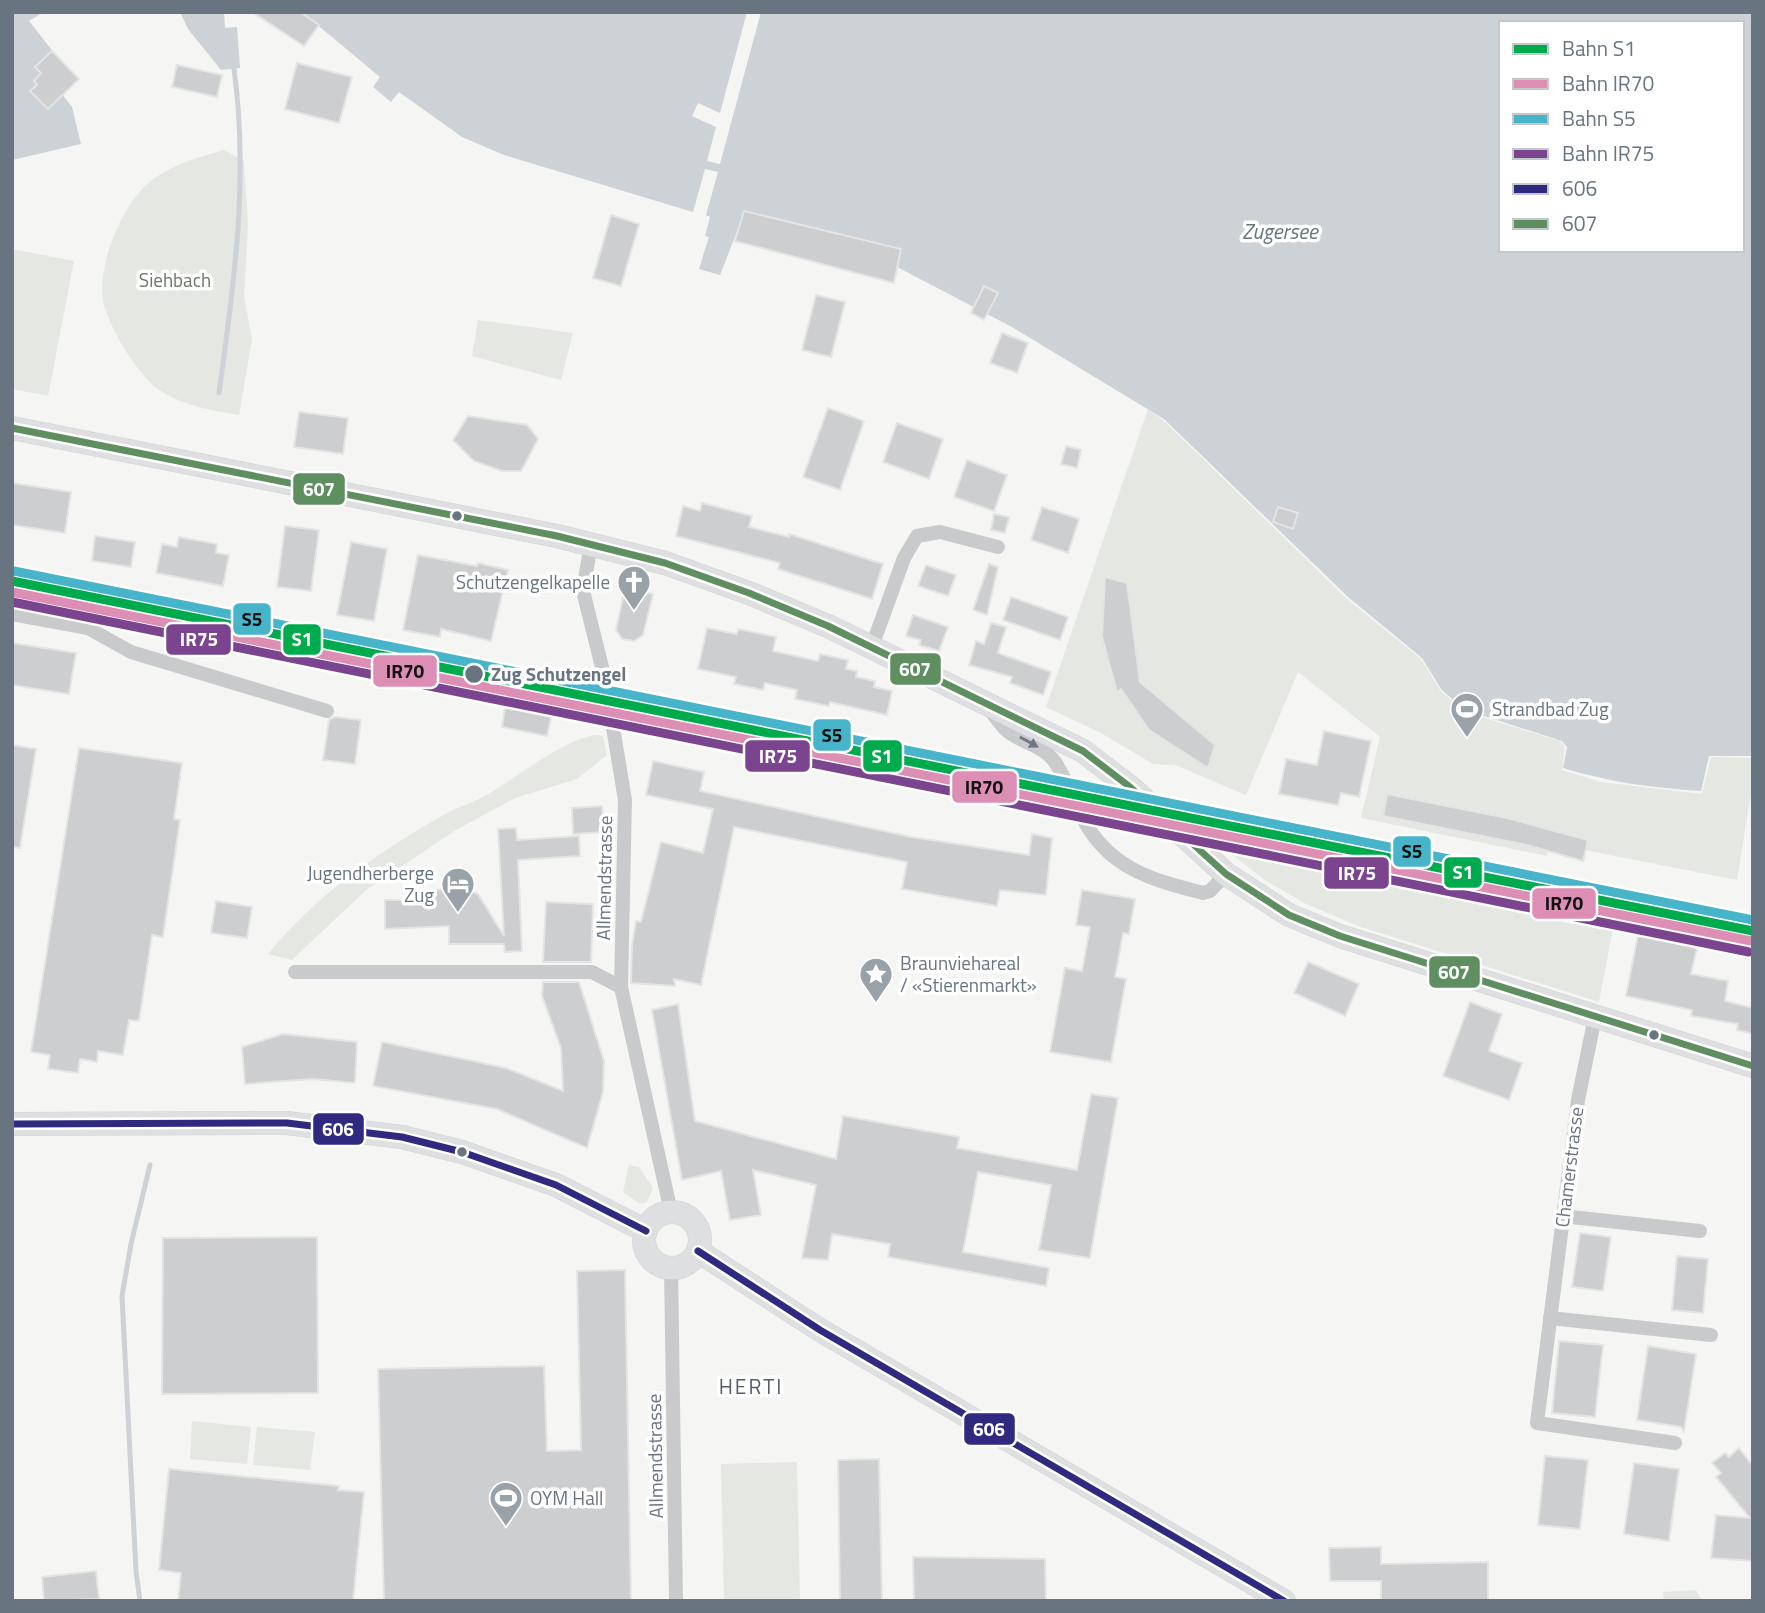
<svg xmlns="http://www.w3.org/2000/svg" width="1765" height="1613" font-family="'Titillium Web',sans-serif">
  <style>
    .green { fill: #e4e7e2 }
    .water { fill: #ccd2d5; fill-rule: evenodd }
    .pier { fill: #f5f5f4 }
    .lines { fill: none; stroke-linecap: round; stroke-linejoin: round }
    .stream { stroke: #ccd2d5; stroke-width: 5 }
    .building { fill: #cdcecf; stroke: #e4e4e4; stroke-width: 2 }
    .primary-casing { stroke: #d2d3d3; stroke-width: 24 }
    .minor { stroke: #c9cacb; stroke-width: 14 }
    .primary { stroke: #dedfe0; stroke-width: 23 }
    .bus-1-casing { stroke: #fff; stroke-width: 12 }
    .bus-2-casing { stroke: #fff; stroke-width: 12 }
    .bus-1 { stroke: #2f2a7f; stroke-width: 7 }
    .bus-2 { stroke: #5f8f60; stroke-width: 7 }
    .rail-1-casing { stroke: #fff; stroke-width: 14 }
    .rail-2-casing { stroke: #fff; stroke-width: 14 }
    .rail-3-casing { stroke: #fff; stroke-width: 14 }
    .rail-4-casing { stroke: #fff; stroke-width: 14 }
    .rail-1 { stroke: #00ab4d; stroke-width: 9 }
    .rail-2 { stroke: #dc8eb4; stroke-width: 9 }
    .rail-3 { stroke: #48b4ca; stroke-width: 9 }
    .rail-4 { stroke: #7a448f; stroke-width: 9 }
    .oneway { fill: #6d7985 }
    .bus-dot { fill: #687581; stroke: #fff; stroke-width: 2.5 }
    .labels { text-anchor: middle; stroke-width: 7; stroke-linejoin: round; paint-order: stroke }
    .park-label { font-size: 19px; fill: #697966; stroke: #fff }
    .poi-label { font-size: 19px; fill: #687581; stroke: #fff; text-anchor: start }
    .stop-label { font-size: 19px; font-weight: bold; fill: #687581; stroke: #fff; text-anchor: start }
    .street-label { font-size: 19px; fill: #687581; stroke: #fff }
    .water-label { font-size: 21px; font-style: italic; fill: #63767e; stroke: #fff }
    .neighbourhood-label { font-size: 21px; letter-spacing: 2px; fill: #555e67; stroke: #fff }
    .line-badge { stroke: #fff; stroke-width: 2.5 }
    .badge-label { font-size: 19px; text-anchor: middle; font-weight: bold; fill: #fff }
    .pale-badge-label { font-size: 19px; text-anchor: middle; font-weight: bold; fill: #111 }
  </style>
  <rect width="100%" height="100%" fill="#f5f5f4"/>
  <g class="green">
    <path d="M224,150L244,161L248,224L244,297L252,339L239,415C210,410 178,405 154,386C133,367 102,318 102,290C102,255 124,202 151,181C173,164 199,157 224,150Z"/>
    <polygon points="12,249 74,261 48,396 12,389"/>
    <polygon points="478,320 573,333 561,380 472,356"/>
    <polygon points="1148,409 1163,420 1347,599 1421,659 1440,690 1452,701 1475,715 1560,741 1565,747 1562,770 1601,782 1702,794 1711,757 1753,758 1753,781 1737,880 1549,843 1547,856 1361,818 1380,737 1298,672 1246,795 1175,765 1153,764 1101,733 1046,707"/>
    <path d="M597,735L603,736L607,755L577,779L515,798L454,831L365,891L292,960L268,954C314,897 378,852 442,816C459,806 479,801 495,790C522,773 565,739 597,735Z"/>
    <polygon points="1223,845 1614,923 1599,1002 1358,926 1304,903 1265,880 1227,851"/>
    <polygon points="629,1165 639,1167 653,1188 647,1202 640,1204 623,1192"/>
    <polygon points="192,1421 251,1427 247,1464 190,1459"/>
    <polygon points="257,1427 315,1432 310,1470 253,1465"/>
    <polygon points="797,1462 800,1601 724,1601 721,1464"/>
    <polygon points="1696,1590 1702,1601 1664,1601 1663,1592"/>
  </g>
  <g class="water">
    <polygon points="12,12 44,12 29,21 51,49 64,97 72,107 81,144 12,160"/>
    <polygon points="180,12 224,12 225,28 237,27 240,68 221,70 188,29"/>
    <path d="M302,12H1753V756H1709L1701,791C1653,788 1609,782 1563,768L1567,747L1562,741L1475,713L1453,700L1441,689L1422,658L1348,597L1164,419L1012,327L897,267L901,249L745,211L720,275L699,269L709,237L705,236L710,217L706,215L718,172L705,169L693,212L504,155L462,137L399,92L391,102L373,87L380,77ZM1501,23H1742V250H1501Z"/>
  </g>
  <polygon class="pier" points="747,12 761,12 720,164 707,161 716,127 692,116 698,103 720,113"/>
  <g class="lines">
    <g class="stream">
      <path d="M219,393C234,286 249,176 234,69"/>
      <polyline points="140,1601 136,1571 122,1296 131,1244 150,1165"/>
    </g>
  </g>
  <g class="building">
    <polygon points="252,12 300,12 319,25 304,46"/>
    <polygon points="52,51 79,79 48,109 30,91 37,85 34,81 41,73 35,67"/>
    <polygon points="297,63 352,77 339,123 285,109"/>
    <polygon points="177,65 222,75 217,97 172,87"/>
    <polygon points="744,211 901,249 894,283 735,241"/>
    <polygon points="611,215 639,224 621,286 593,278"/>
    <polygon points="984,286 998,293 984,320 971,313"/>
    <polygon points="816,295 845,302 831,357 802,350"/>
    <polygon points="1002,333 1028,343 1017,373 990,363"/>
    <polygon points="828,408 864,421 840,490 803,477"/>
    <polygon points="299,412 348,418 343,454 294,447"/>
    <polygon points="468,416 527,425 538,439 521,471 502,471 474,461 453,440"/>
    <polygon points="897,423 943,439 929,479 883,462"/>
    <polygon points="1066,446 1081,450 1077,468 1061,464"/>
    <polygon points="967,460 1007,475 994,511 954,497"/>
    <polygon points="12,483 71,492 65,533 12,525"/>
    <polygon points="702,503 752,516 749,527 789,537 789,534 883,564 872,599 778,569 780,563 676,536 683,506 700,511"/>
    <polygon points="1042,507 1079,519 1068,553 1031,540"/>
    <polygon points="1278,507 1298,513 1293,529 1273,522"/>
    <polygon points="994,514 1009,517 1005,533 991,530"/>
    <polygon points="285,526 319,530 311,591 277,587"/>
    <polygon points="95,536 135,542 131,567 92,561"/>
    <polygon points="179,537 217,544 216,553 229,555 223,586 156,573 162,544 177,547"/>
    <polygon points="351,542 387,549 374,621 337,615"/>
    <polygon points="418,555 477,566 478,563 508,570 491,641 441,629 440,637 403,630"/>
    <polygon points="989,564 998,567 987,615 973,610"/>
    <polygon points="926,565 956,575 948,596 918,586"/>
    <polygon points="1105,577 1127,583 1140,682 1215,745 1208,768 1149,730 1121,689 1117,692 1102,637"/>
    <polygon points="625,588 653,594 643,635 634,641 622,639 616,630"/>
    <polygon points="1011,597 1068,617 1060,640 1003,620"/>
    <polygon points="913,615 948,627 939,651 919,645 921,640 906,636"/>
    <polygon points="991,623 1006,627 998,653 1051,672 1043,695 1010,683 1012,677 969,665 976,641 984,644"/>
    <polygon points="707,628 737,634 738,629 776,637 773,651 818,661 820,654 848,660 846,669 857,671 856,677 875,681 874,687 892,691 887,715 830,702 829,706 795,699 797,690 765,683 763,690 734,684 736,677 698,669"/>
    <polygon points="12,643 76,653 69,694 12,685"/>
    <polygon points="506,700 553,709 547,736 502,727"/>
    <polygon points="335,717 361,720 355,764 323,760 329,720"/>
    <polygon points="1324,731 1371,741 1359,797 1341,793 1338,805 1279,794 1286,759 1317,765"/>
    <polygon points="12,745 36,749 20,848 12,847"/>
    <polygon points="79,748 182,763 174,819 180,820 163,937 152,935 139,1021 129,1020 123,1055 98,1051 97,1062 80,1059 78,1073 48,1069 50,1055 31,1052"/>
    <polygon points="653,761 704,772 700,791 911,837 1029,855 1032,834 1052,838 1046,895 1000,890 997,906 902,889 907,862 734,827 701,985 674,979 675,986 631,983 632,945 636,921 641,922 661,842 703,853 713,809 646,795"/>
    <polygon points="1387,794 1507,818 1588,840 1583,861 1527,845 1383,816"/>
    <polygon points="602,806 604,832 573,834 572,808"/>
    <polygon points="516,828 517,840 579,836 580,856 518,860 522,951 505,952 504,944 449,944 449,926 385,929 385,900 425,900 425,890 467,889 478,894 504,936 498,829"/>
    <polygon points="1082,890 1135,899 1129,934 1123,933 1115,977 1126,979 1111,1062 1050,1052 1065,968 1082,971 1090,927 1076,925"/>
    <polygon points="216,901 252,907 247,938 211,933"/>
    <polygon points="546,902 593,904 591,962 543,962"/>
    <polygon points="1638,935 1697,948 1691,974 1728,981 1725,1001 1753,1008 1753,1034 1737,1030 1738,1024 1691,1016 1692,1010 1626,996"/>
    <polygon points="1308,962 1359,984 1345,1016 1294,993"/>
    <polygon points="543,982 579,982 604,1061 603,1092 587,1148 497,1109 373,1086 382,1042 506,1068 563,1091 561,1048 542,996"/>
    <polygon points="1470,1002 1502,1014 1489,1051 1522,1063 1509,1100 1443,1076"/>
    <polygon points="678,1004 695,1121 836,1159 843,1116 959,1137 957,1148 1077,1170 1091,1094 1118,1098 1090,1258 1039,1250 1051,1185 978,1172 963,1252 1049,1268 1046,1286 888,1257 890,1244 832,1234 828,1260 802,1258 816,1185 753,1170 761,1215 730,1220 721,1171 682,1180 652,1010"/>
    <polygon points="283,1034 357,1042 355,1083 313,1079 245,1084 242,1047"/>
    <polygon points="1580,1233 1611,1237 1603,1291 1572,1287"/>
    <polygon points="317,1237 318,1393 162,1394 163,1238"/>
    <polygon points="1677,1256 1708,1259 1703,1313 1672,1310"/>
    <polygon points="625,1270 631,1601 384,1601 378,1369 544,1366 547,1451 581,1450 577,1271"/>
    <polygon points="1559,1341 1603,1345 1595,1417 1552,1413"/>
    <polygon points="1648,1346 1696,1354 1684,1431 1681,1427 1637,1420"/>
    <polygon points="1739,1448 1753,1466 1753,1561 1711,1558 1716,1515 1750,1518 1716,1477 1721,1473 1712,1463 1725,1453 1729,1457"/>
    <polygon points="1545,1456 1588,1460 1580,1529 1538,1525"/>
    <polygon points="879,1459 882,1601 840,1601 838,1460"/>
    <polygon points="1634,1463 1679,1469 1669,1541 1624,1534"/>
    <polygon points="169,1469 339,1486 338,1490 364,1492 353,1601 178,1601 181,1573 159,1570"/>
    <polygon points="1381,1547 1381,1564 1488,1562 1488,1601 1381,1601 1381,1581 1330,1581 1329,1548"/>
    <polygon points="913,1557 1045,1559 1046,1601 914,1601"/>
    <polygon points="96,1571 99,1599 44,1601 42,1577"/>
  </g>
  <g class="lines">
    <defs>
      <g id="primary">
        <polyline points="12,428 557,536 665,563 749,593 828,626 1083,751 1130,787 1226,874 1289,915 1340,936 1753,1066"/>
        <polyline points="12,1124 287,1123 402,1137 462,1152 556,1185 646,1231"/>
        <circle cx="672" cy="1240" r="28"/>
        <polyline points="698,1251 820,1330 1284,1601"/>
      </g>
    </defs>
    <use href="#primary" class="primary-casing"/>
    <g class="minor">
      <polyline points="591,544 583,591 605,679 625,800 621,987 671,1212"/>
      <polyline points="12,614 88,628 131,652 327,711"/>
      <polyline points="871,649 904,558 917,536 940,532 998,547"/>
      <path d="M989,709C995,716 1000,724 1006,730C1021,743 1043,745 1055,762C1069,783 1075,808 1089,829C1116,871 1157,881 1203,893L1210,891L1226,874"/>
      <polyline points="295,972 592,972 621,987"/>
      <polyline points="1595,1017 1578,1100 1537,1423 1675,1443"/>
      <polyline points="1562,1216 1700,1231"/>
      <polyline points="671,1268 676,1601"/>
      <polyline points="1550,1318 1711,1335"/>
    </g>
    <use href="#primary" class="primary"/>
    <defs>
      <g id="bus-1">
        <polyline points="12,1124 287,1123 402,1137 462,1152 556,1185 646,1231"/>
        <polyline points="698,1251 820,1330 1284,1601"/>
      </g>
      <polyline id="bus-2" points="12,428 557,536 665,563 749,593 828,626 1083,751 1130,787 1226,874 1289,915 1340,936 1753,1066"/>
    </defs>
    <use href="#bus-1" class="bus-1-casing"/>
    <use href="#bus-2" class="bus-2-casing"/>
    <use href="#bus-1" class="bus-1"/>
    <use href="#bus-2" class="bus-2"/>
    <defs>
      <polyline id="rail-1" points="12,581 1753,931"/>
      <polyline id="rail-2" points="12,592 1751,941"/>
      <polyline id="rail-3" points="14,571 1753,920"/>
      <polyline id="rail-4" points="12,602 1749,952"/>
    </defs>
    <use href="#rail-1" class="rail-1-casing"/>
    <use href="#rail-2" class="rail-2-casing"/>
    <use href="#rail-3" class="rail-3-casing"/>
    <use href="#rail-4" class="rail-4-casing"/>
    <use href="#rail-1" class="rail-1"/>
    <use href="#rail-2" class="rail-2"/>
    <use href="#rail-3" class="rail-3"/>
    <use href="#rail-4" class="rail-4"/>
  </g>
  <defs><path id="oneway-solid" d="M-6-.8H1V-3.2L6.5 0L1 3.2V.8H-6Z" transform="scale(1.75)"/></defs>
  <use class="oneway" href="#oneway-solid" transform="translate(1029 742) rotate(29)"/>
  <defs>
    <symbol id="church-pin" viewBox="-11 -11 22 30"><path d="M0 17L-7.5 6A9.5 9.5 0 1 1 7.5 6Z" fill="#99a2a9" stroke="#fff"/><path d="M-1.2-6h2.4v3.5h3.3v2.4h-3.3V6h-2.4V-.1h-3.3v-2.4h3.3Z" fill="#fff"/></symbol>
    <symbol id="stadium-pin" viewBox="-11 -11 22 30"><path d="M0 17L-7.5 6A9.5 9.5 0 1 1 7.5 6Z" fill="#99a2a9" stroke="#fff"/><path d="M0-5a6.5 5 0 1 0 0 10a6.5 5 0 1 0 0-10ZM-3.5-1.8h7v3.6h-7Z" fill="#fff"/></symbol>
    <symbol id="hotel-pin" viewBox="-11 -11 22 30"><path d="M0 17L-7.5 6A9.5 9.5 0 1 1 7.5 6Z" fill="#99a2a9" stroke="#fff"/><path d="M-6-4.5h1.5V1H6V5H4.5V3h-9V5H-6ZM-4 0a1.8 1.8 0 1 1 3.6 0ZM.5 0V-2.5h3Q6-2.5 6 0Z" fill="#fff"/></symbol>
    <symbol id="sight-pin" viewBox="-11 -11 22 30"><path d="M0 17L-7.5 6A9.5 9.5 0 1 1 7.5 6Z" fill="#99a2a9" stroke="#fff"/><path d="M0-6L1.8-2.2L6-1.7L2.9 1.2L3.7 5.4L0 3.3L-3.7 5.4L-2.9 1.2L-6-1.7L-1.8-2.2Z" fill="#fff"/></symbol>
  </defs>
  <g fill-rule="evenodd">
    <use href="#church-pin" x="615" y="563" width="38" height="52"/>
    <use href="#stadium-pin" x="1448" y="690" width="38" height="52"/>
    <use href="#hotel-pin" x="439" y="865" width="38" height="52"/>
    <use href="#sight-pin" x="857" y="955" width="38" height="52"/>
    <use href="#stadium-pin" x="487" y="1479" width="38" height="52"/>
  </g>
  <g class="bus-dot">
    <circle cx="457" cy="516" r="6"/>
    <circle cx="474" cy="674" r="10"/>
    <circle cx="1654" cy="1035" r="6"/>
    <circle cx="462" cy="1152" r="6"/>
  </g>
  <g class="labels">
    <g class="park-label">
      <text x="175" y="287">Siehbach</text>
    </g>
    <g class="poi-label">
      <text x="610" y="589" text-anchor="end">Schutzengelkapelle</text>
      <text x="1492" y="716">Strandbad Zug</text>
      <text x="434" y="880" text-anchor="end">Jugendherberge<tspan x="434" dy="22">Zug</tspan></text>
      <text x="900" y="970">Braunviehareal<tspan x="900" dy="22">/ «Stierenmarkt»</tspan></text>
      <text x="530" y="1505">OYM Hall</text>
    </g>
    <g class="stop-label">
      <text x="491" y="681">Zug Schutzengel</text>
    </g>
    <g class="street-label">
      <text transform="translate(604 878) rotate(-89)" y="7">Allmendstrasse</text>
      <text transform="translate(1569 1167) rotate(-83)" y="7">Chamerstrasse</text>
      <text transform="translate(655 1456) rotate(-91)" y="7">Allmendstrasse</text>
    </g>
    <g class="water-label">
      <text x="1280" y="239">Zugersee</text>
    </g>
    <g class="neighbourhood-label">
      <text x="751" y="1394">HERTI</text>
    </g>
  </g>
  <g class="line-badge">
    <rect x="292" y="472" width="54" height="34" rx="7" fill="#5f8f60"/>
    <rect x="232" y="602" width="40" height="34" rx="7" fill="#48b4ca"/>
    <rect x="282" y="623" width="40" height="33" rx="7" fill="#00ab4d"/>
    <rect x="165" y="623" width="67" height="33" rx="7" fill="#7a448f"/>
    <rect x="889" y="652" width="53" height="34" rx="7" fill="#5f8f60"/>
    <rect x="372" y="654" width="66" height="34" rx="7" fill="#dc8eb4"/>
    <rect x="812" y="718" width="40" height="34" rx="7" fill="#48b4ca"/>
    <rect x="862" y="739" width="41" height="34" rx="7" fill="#00ab4d"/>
    <rect x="744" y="739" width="67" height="34" rx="7" fill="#7a448f"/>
    <rect x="951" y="770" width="67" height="34" rx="7" fill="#dc8eb4"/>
    <rect x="1392" y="835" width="40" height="33" rx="7" fill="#48b4ca"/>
    <rect x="1443" y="856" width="40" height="33" rx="7" fill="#00ab4d"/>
    <rect x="1323" y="856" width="67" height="34" rx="7" fill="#7a448f"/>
    <rect x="1531" y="887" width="66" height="33" rx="7" fill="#dc8eb4"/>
    <rect x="1428" y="955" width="53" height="34" rx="7" fill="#5f8f60"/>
    <rect x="312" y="1112" width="53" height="34" rx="7" fill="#2f2a7f"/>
    <rect x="963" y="1412" width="53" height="34" rx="7" fill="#2f2a7f"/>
  </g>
  <g class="badge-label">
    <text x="319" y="496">607</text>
    <text x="302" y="646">S1</text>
    <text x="199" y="646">IR75</text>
    <text x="915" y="676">607</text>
    <text x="882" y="763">S1</text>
    <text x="778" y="763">IR75</text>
    <text x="1463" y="879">S1</text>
    <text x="1357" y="880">IR75</text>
    <text x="1454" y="979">607</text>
    <text x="338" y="1136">606</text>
    <text x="989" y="1436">606</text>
  </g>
  <g class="pale-badge-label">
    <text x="252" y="626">S5</text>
    <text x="405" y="678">IR70</text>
    <text x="832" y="742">S5</text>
    <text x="984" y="794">IR70</text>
    <text x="1412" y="858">S5</text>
    <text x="1564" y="910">IR70</text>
  </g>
  <rect width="1765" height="1613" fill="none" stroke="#687581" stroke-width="28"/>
  <rect x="1499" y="21" width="245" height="231" fill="#ffffff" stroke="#c3c8cd" stroke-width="2"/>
  <rect x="1513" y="44" width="35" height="10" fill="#00ab4d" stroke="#c3c8cd" stroke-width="2"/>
  <text x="1562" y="56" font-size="21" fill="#687581">Bahn S1</text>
  <rect x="1513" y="79" width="35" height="10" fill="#dc8eb4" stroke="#c3c8cd" stroke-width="2"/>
  <text x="1562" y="91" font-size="21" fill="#687581">Bahn IR70</text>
  <rect x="1513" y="114" width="35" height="10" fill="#48b4ca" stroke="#c3c8cd" stroke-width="2"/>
  <text x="1562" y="126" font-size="21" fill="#687581">Bahn S5</text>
  <rect x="1513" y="149" width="35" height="10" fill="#7a448f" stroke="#c3c8cd" stroke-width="2"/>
  <text x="1562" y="161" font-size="21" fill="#687581">Bahn IR75</text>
  <rect x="1513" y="184" width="35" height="10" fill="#2f2a7f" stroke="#c3c8cd" stroke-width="2"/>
  <text x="1562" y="196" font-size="21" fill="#687581">606</text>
  <rect x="1513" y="219" width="35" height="10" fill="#5f8f60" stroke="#c3c8cd" stroke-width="2"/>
  <text x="1562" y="231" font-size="21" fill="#687581">607</text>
</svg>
